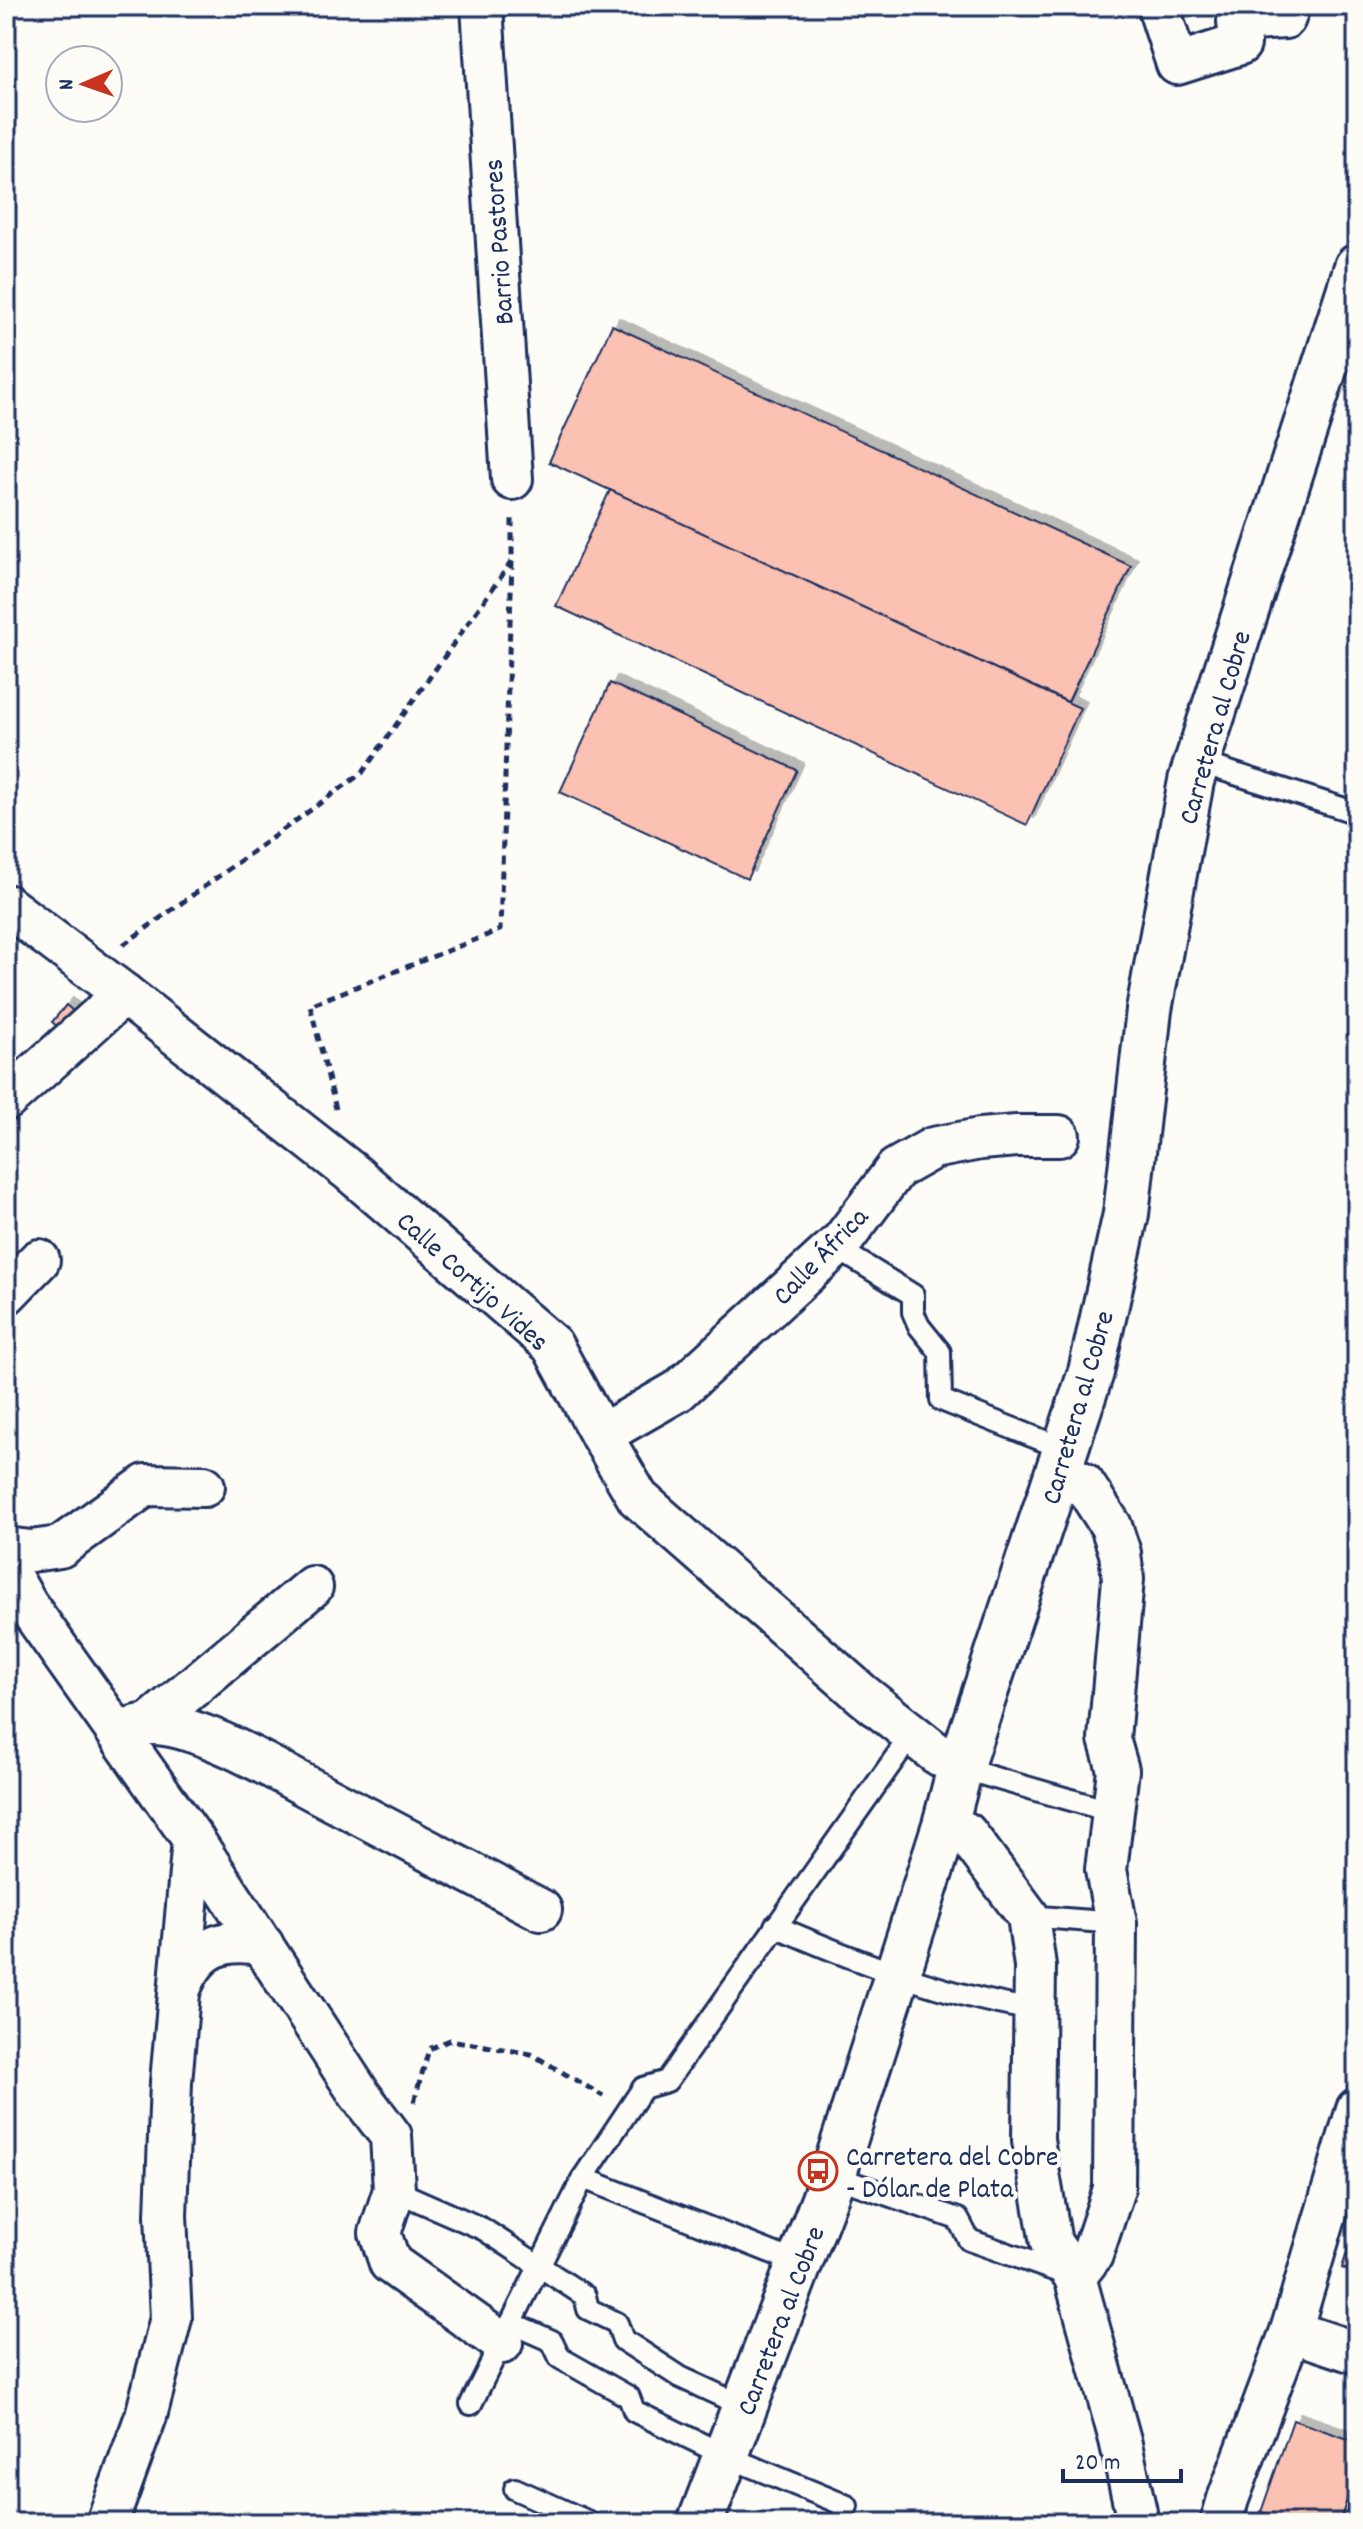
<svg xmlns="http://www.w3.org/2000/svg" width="1363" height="2529" font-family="Dekko,sans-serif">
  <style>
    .building { fill: #fbc1b2; stroke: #1b2f5e; stroke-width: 2; filter: url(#shadow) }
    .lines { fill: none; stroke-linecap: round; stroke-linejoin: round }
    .lane-casing { stroke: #1b2f5e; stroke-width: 26 }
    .street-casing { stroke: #1b2f5e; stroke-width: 46 }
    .secondary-casing { stroke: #1b2f5e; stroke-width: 50 }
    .path { stroke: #1b2f5e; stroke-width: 5; stroke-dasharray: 8 6; stroke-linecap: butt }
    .lane { stroke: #fdfcf7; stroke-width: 20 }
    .street { stroke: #fdfcf7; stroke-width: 40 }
    .secondary { stroke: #fdfcf7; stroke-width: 44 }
    .labels { text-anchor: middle; stroke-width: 8; stroke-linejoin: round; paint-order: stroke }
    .street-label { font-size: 28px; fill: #1b2f5e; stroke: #fdfcf7 }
    .poi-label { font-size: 28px; fill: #1b2f5e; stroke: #fdfcf7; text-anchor: start }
  </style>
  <defs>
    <filter id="shadow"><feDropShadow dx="7" dy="-7" stdDeviation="0" flood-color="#0004"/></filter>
  </defs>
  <rect width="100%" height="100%" fill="#fdfcf7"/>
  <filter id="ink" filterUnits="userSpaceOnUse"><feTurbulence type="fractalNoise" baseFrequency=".0125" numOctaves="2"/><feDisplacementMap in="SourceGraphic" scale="16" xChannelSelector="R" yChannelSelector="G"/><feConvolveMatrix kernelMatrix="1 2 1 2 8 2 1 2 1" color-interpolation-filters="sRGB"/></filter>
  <g filter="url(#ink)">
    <g class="building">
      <polygon points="612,325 1131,566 1068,702 549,462"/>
      <polygon points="610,490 1080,708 1027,825 556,606"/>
      <polygon points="610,683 797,770 747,879 560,792"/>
      <polygon points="66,1005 80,1017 66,1034 52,1022"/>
      <polygon points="1357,2221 1357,2273 1342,2268"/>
      <polygon points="1293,2420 1357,2442 1357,2471 1339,2523 1294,2523 1261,2512"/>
    </g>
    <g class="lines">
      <defs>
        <g id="lane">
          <polyline points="1198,762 1357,813"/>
          <polyline points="835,1247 913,1295 913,1312 919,1326 940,1352 941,1400 1067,1450"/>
          <polyline points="960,1768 1113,1812"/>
          <polyline points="1028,1916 1116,1923"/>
          <path d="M775,1926C858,1962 945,1996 1035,2010"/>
          <polyline points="833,2176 958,2219 969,2240 1068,2275"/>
          <polyline points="583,2178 801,2264"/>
          <polyline points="394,2190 483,2229 585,2296 588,2309 617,2323 623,2340 680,2377 745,2407"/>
          <polyline points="511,2323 552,2341 560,2358 629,2397 634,2411 726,2456 847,2506 840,2523"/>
          <polyline points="471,2404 583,2178 643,2088 667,2081 912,1734"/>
          <polyline points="515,2489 591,2523"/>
        </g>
        <g id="street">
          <polyline points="482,6 512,479"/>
          <polyline points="1158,6 1177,64 1240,44 1238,21 1285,18 1289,6"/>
          <polyline points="6,905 124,994 351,1172 552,1345 601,1435 638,1498 863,1695 936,1753 960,1768"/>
          <polyline points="6,1100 124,994"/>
          <polyline points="6,1294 39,1260"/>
          <polyline points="601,1435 678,1391 843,1240 896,1169 933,1148 980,1139 1017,1136 1059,1136"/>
          <polyline points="1060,1471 1083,1483 1111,1526 1120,1553 1123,1579 1109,1739 1118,1770 1106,1870 1116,1923 1114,2189 1092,2255 1075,2277 1120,2440 1136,2512"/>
          <polyline points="6,1548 31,1551 60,1547 146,1485 204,1486"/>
          <polyline points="6,1568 27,1605 193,1839 171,2082 166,2215 171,2318 146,2416 107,2523"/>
          <polyline points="150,1723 312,1587"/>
          <path d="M118,1733C133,1726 147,1722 165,1725C212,1732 272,1768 315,1791C390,1830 465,1870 541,1910"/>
          <polyline points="945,1825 966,1833 1028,1916 1035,1966 1033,2140 1051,2243 1075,2277"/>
          <polyline points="193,1839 360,2095 391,2136 394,2190 380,2233 390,2263 502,2343"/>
          <path d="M180,1989C196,1949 220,1936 263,1945"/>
          <polyline points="1291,2331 1357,2353"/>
          <polyline points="1221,2523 1228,2499 1291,2331 1357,2109"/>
        </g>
        <polyline id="secondary" points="700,2523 833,2176 945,1825 960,1768 1091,1372 1126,1214 1149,1010 1191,781 1357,267"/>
      </defs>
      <use href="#lane" class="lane-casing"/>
      <use href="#street" class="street-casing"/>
      <use href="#secondary" class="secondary-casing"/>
      <g class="path">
        <polyline points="123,945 362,773 512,561 512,517"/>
        <polyline points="336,1109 310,1005 500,930 512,561"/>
        <polyline points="414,2102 429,2049 450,2040 531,2054 603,2096"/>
        <polyline points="1356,2523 1357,2521"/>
      </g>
      <use href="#lane" class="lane"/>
      <use href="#street" class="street"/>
      <use href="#secondary" class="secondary"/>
    </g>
  </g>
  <defs>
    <symbol id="bus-ring" viewBox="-11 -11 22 22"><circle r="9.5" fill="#fdfcf7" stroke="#c8321e" stroke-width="1.5"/><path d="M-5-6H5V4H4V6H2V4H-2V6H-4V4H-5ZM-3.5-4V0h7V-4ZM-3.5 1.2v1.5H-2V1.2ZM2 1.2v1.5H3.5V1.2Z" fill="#c8321e"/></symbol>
  </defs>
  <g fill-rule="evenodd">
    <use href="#bus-ring" x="796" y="2149" width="44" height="44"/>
  </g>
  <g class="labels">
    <g class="street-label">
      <text transform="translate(497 242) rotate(-94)" y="10">Barrio Pastores</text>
      <text transform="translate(1213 727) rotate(-74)" y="10">Carretera al Cobre</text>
      <text transform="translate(819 1255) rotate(-46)" y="10">Calle África</text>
      <text transform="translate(474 1280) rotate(42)" y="10">Calle Cortijo Vides</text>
      <text transform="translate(1076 1407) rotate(-74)" y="10">Carretera al Cobre</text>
      <text transform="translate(779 2320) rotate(-69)" y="10">Carretera al Cobre</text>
    </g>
    <g class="poi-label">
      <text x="846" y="2165">Carretera del Cobre<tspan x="846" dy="32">- Dólar de Plata</tspan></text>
    </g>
  </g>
  <rect width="1363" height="2529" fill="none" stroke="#fdfcf7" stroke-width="32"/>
  <rect x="16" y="16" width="1331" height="2497" fill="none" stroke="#1b2f5e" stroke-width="3" filter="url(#ink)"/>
  <g transform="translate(84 84) rotate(268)"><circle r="38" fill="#fdfcf7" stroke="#a3aaba" stroke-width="2"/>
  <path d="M0-6L14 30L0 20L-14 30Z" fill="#c8321e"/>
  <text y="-12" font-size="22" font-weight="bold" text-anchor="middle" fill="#1b2f5e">N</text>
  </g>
  <path d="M1063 2469v12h118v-12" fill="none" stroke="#1b2f5e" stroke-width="4"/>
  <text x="1075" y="2469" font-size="24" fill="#1b2f5e" stroke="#fdfcf7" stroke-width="6" paint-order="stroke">20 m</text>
</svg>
